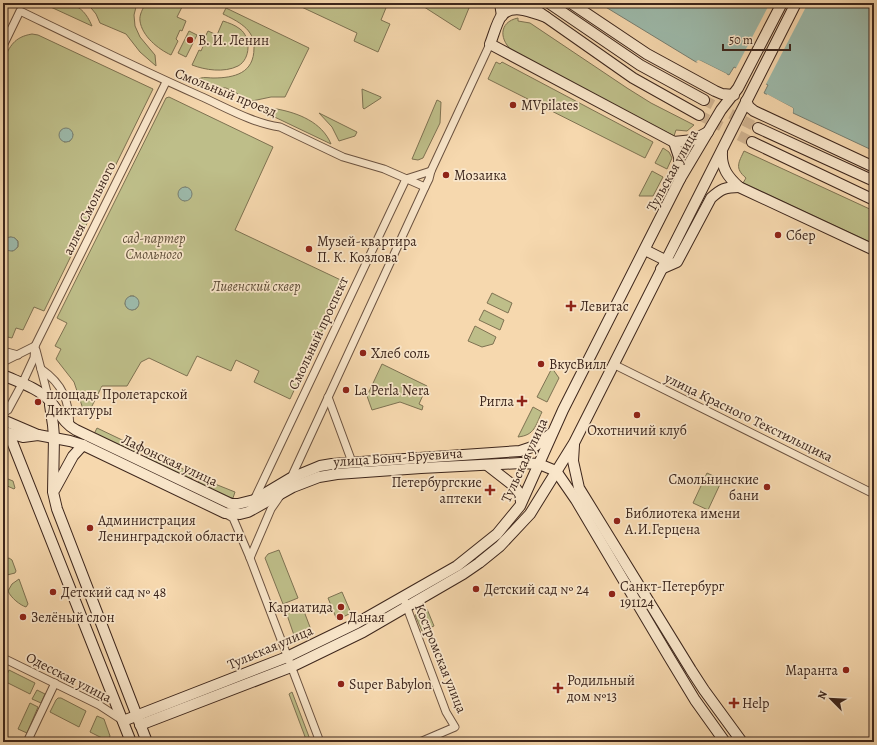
<svg xmlns="http://www.w3.org/2000/svg" width="877" height="745" font-family="Alegreya,serif">
  <style>
    .green { fill: #bebe89; stroke: #7e7252; fill-rule: evenodd }
    .water { fill: #9dbaab; stroke: #777f72 }
    .pier { fill: #f6d8ae }
    .lines { fill: none; stroke-linecap: round; stroke-linejoin: round }
    .secondary-tunnel { stroke: #d1b491; stroke-width: 10; stroke-dasharray: 10 5; stroke-linecap: butt }
    .street-casing { stroke: #6b5240; stroke-width: 9 }
    .secondary-casing { stroke: #3d261c; stroke-width: 12 }
    .street { stroke: #f9e6ca; stroke-width: 7 }
    .secondary { stroke: #f9e6ca; stroke-width: 10 }
    .poi-dot { fill: #8f2418; stroke: #f9e6ca; stroke-width: 1.5 }
    .labels { text-anchor: middle; stroke-width: 3.5; stroke-linejoin: round; paint-order: stroke }
    .poi-label { font-size: 14px; fill: #3d261c; stroke: #f9e6ca; text-anchor: start }
    .street-label { font-size: 14px; fill: #3d261c; stroke: #f9e6ca }
    .park-label { font-size: 14px; font-style: italic; fill: #5d4c37; stroke: #f9e6ca }
  </style>
  <rect width="100%" height="100%" fill="#f6d8ae"/>
  <filter id="stains"><feTurbulence type="fractalNoise" baseFrequency=".005" numOctaves="4"/><feColorMatrix values="0 0 0 0 .2 0 0 0 0 .09 0 0 0 0 .02 0 0 0 .5 -.17"/></filter>
  <radialGradient id="worn" r=".72"><stop offset=".6" stop-color="#630" stop-opacity="0"/><stop offset="1" stop-color="#630" stop-opacity=".3"/></radialGradient>
  <g class="green">
    <path d="M42,3C67,3 81,0 92,26Z"/>
    <polygon points="87,3 137,3 134,15 135,26 140,37 155,55 156,66 140,52 126,34 100,23 96,14"/>
    <path d="M146,3H184L177,17L186,21L182,31L180,30L176,39L178,41L171,55C158,49 142,36 140,21C139,15 143,8 146,3Z"/>
    <polygon points="293,3 388,3 381,20 390,24 378,52 354,41 357,33"/>
    <polygon points="418,3 471,3 460,30"/>
    <path d="M226,8L309,48L285,97H271L252,101L226,88L207,87L193,84C195,82 198,79 201,78C204,77 210,78 213,78C235,78 254,73 254,48C255,29 237,21 223,14Z"/>
    <path d="M518,18V21L530,23L627,88L651,103L694,125L687,131L676,130L674,136L514,52C499,41 498,22 518,18Z"/>
    <path d="M223,21C229,23 235,25 240,29C251,37 251,59 238,66C224,73 205,70 192,65L199,50L201,51L205,42L203,41L208,31L217,35Z"/>
    <polygon points="189,31 197,35 186,57 178,53"/>
    <path d="M32,34L38,35L153,89L44,311L34,307L23,330L16,328L12,338L3,336V61C10,46 14,37 32,34ZM64,129L72,133L73,134L70,141L64,142L61,131ZM10,237L15,238L18,241V247L13,251L8,250L6,239Z"/>
    <polygon points="496,62 500,64 502,62 653,142 645,158 488,79"/>
    <polygon points="362,89 381,97 381,98 364,109 363,108"/>
    <path d="M169,97L273,147L235,230L345,282L290,399L254,382L259,371L236,360L231,371L197,356L187,376L149,358L141,362L127,386H102L90,410L85,415L74,382L56,359L61,349L55,346L67,323L57,318L166,98ZM186,187L185,201L182,200L179,197L182,188ZM130,296H134L138,306L136,309L132,310L127,308L125,304L126,300Z"/>
    <polygon points="437,100 441,102 440,123 423,158 418,160 412,159"/>
    <path d="M277,109C298,113 322,122 331,144L262,111Z"/>
    <polygon points="319,113 357,132 355,136 339,141 332,127"/>
    <polygon points="663,148 669,152 672,158 667,169 655,163"/>
    <path d="M744,151L874,211V244L743,183L746,178C734,168 739,162 744,151Z"/>
    <polygon points="652,171 663,177 653,196 639,196"/>
    <polygon points="492,293 512,303 508,313 487,303"/>
    <polygon points="484,310 504,320 500,330 479,320"/>
    <polygon points="475,326 496,337 493,344 482,347 468,341"/>
    <polygon points="382,364 427,386 419,404 423,406 422,410 400,402 372,410 367,396"/>
    <polygon points="552,368 559,378 547,402 537,397"/>
    <path d="M533,407L542,412C535,426 535,435 518,437Z"/>
    <polygon points="97,428 141,449 138,455 94,434"/>
    <polygon points="148,453 194,474 191,480 145,458"/>
    <polygon points="707,473 722,480 708,510 693,503"/>
    <polygon points="3,477 13,481 15,488 14,489 3,484"/>
    <polygon points="200,478 235,492 233,498 223,496 198,484"/>
    <polygon points="279,550 298,598 283,604 265,558 268,554"/>
    <polygon points="9,558 12,560 16,571 15,573 3,576 3,560"/>
    <path d="M19,579L28,604L26,607C20,605 11,598 8,591L12,584Z"/>
    <polygon points="342,592 351,613 337,620 328,598"/>
    <polygon points="302,606 313,635 301,640 296,641 286,612"/>
    <polygon points="427,609 434,626 422,631 415,615"/>
    <polygon points="9,670 35,683 30,694 4,681"/>
    <polygon points="37,690 45,694 41,703 32,699"/>
    <polygon points="292,692 311,742 307,742 289,694"/>
    <polygon points="58,698 61,698 86,711 79,727 50,712 56,700"/>
    <polygon points="30,703 38,707 27,733 18,729"/>
    <polygon points="97,716 104,719 110,736 108,741 90,732"/>
  </g>
  <g class="water">
    <polygon points="599,3 874,3 874,151 793,113 793,108 764,93 768,85 734,67 729,75 701,61 696,62"/>
    <circle cx="66" cy="135" r="7"/>
    <circle cx="185" cy="194" r="7"/>
    <circle cx="11" cy="244" r="7"/>
    <circle cx="132" cy="303" r="7"/>
  </g>
  <g class="pier">
    <polygon points="770,3 808,3 765,86 735,70"/>
    <polygon points="698,60 701,61 727,74 726,76 700,62 696,62"/>
    <polygon points="767,94 793,108 793,113 791,112 792,110 766,96"/>
  </g>
  <g class="lines">
    <g class="secondary-tunnel">
      <polyline points="704,100 758,128"/>
      <polyline points="699,115 752,142"/>
    </g>
    <defs>
      <g id="street">
        <path d="M3,46L20,11C80,40 139,69 200,96C225,107 252,123 280,127L343,157L384,169L425,187"/>
        <polyline points="36,350 49,400"/>
        <polyline points="3,351 18,355"/>
        <polyline points="3,362 35,346"/>
        <polyline points="613,364 874,494"/>
        <path d="M41,369C63,384 69,401 70,427"/>
        <polyline points="328,397 352,462"/>
        <polyline points="3,413 8,410 22,384 34,358 35,346 166,82"/>
        <polyline points="290,480 425,187 429,179 431,171 490,44"/>
        <polyline points="254,500 406,179 431,171"/>
        <polyline points="226,514 233,518 250,558 271,509 280,496"/>
        <polyline points="250,558 320,742"/>
        <polyline points="403,597 446,712 455,727 420,742"/>
        <polyline points="3,658 99,705 122,720"/>
        <polyline points="27,742 55,683"/>
      </g>
      <g id="secondary">
        <polyline points="500,3 502,16"/>
        <polyline points="526,3 633,78 699,115"/>
        <polyline points="549,3 640,65 704,100"/>
        <polyline points="571,3 647,54 715,91 722,94 734,95"/>
        <path d="M546,17C533,13 514,3 502,15C497,21 493,37 490,44L674,142L693,140L708,132"/>
        <polyline points="746,101 749,107 754,111 874,167"/>
        <polyline points="758,128 874,181"/>
        <polyline points="674,142 679,157 680,179"/>
        <polyline points="752,142 874,200"/>
        <path d="M722,152C721,168 728,177 739,187L874,250"/>
        <polyline points="645,250 665,260"/>
        <path d="M661,269L677,262L711,198C721,189 725,187 739,187"/>
        <path d="M3,375C18,382 38,388 49,400C59,411 63,423 76,430L231,504H238L254,500L291,478L320,466L332,464L520,451L535,446L552,433"/>
        <polyline points="50,405 53,425 54,437 53,492 57,509 147,742"/>
        <polyline points="3,420 38,435 70,441 83,445 225,513 240,514 248,512 293,487 319,477 337,474 421,468 521,463 539,464 556,471"/>
        <polyline points="5,432 23,437 38,435"/>
        <polyline points="9,434 131,742"/>
        <polyline points="574,445 573,461 579,488 691,670 704,690 742,742"/>
        <polyline points="487,465 514,486 520,494 521,502"/>
        <polyline points="556,471 576,500 669,657 695,700 725,742"/>
        <polyline points="55,489 73,456 83,445"/>
        <polyline points="123,721 287,657 357,623 457,566 497,534 520,506 563,410 680,179 721,110 738,88 782,3"/>
        <polyline points="140,725 291,667 363,632 463,574 479,563 500,546 530,514 574,443 796,3"/>
      </g>
    </defs>
    <use href="#street" class="street-casing"/>
    <use href="#secondary" class="secondary-casing"/>
    <use href="#street" class="street"/>
    <use href="#secondary" class="secondary"/>
  </g>
  <g class="poi-dot">
    <circle cx="190" cy="40" r="4"/>
    <circle cx="513" cy="105" r="4"/>
    <circle cx="446" cy="175" r="4"/>
    <circle cx="778" cy="235" r="4"/>
    <circle cx="309" cy="249" r="4"/>
    <path d="M569 300h4v4h4v4h-4v4h-4v-4h-4v-4h4z"/>
    <circle cx="363" cy="353" r="4"/>
    <circle cx="541" cy="364" r="4"/>
    <circle cx="346" cy="390" r="4"/>
    <path d="M520 395h4v4h4v4h-4v4h-4v-4h-4v-4h4z"/>
    <circle cx="38" cy="402" r="4"/>
    <circle cx="637" cy="415" r="4"/>
    <circle cx="767" cy="487" r="4"/>
    <path d="M488 484h4v4h4v4h-4v4h-4v-4h-4v-4h4z"/>
    <circle cx="617" cy="521" r="4"/>
    <circle cx="90" cy="528" r="4"/>
    <circle cx="476" cy="589" r="4"/>
    <circle cx="53" cy="592" r="4"/>
    <circle cx="612" cy="594" r="4"/>
    <circle cx="341" cy="607" r="4"/>
    <circle cx="23" cy="617" r="4"/>
    <circle cx="340" cy="617" r="4"/>
    <circle cx="846" cy="670" r="4"/>
    <circle cx="341" cy="684" r="4"/>
    <path d="M556 682h4v4h4v4h-4v4h-4v-4h-4v-4h4z"/>
    <path d="M732 697h4v4h4v4h-4v4h-4v-4h-4v-4h4z"/>
  </g>
  <g class="labels">
    <g class="poi-label">
      <text x="198" y="45">В. И. Ленин</text>
      <text x="521" y="110">MVpilates</text>
      <text x="454" y="180">Мозаика</text>
      <text x="786" y="240">Сбер</text>
      <text x="317" y="246">Музей-квартира<tspan x="317" dy="16">П. К. Козлова</tspan></text>
      <text x="580" y="311">Левитас</text>
      <text x="371" y="358">Хлеб соль</text>
      <text x="549" y="369">ВкусВилл</text>
      <text x="354" y="395">La Perla Nera</text>
      <text x="46" y="399">площадь Пролетарской<tspan x="46" dy="16">Диктатуры</tspan></text>
      <text x="514" y="406" text-anchor="end">Ригла</text>
      <text x="637" y="435" text-anchor="middle">Охотничий клуб</text>
      <text x="759" y="484" text-anchor="end">Смольнинские<tspan x="759" dy="16">бани</tspan></text>
      <text x="482" y="487" text-anchor="end">Петербургские<tspan x="482" dy="16">аптеки</tspan></text>
      <text x="625" y="518">Библиотека имени<tspan x="625" dy="16">А.И.Герцена</tspan></text>
      <text x="98" y="525">Администрация<tspan x="98" dy="16">Ленинградской области</tspan></text>
      <text x="620" y="591">Санкт-Петербург<tspan x="620" dy="16">191124</tspan></text>
      <text x="484" y="594">Детский сад № 24</text>
      <text x="61" y="597">Детский сад № 48</text>
      <text x="333" y="612" text-anchor="end">Кариатида</text>
      <text x="31" y="622">Зелёный слон</text>
      <text x="348" y="622">Даная</text>
      <text x="838" y="675" text-anchor="end">Маранта</text>
      <text x="567" y="685">Родильный<tspan x="567" dy="16">дом №13</tspan></text>
      <text x="349" y="689">Super Babylon</text>
      <text x="742" y="708">Help</text>
    </g>
    <g class="street-label">
      <text transform="translate(226 92) rotate(22)" y="5">Смольный проезд</text>
      <text transform="translate(672 170) rotate(-61)" y="5">Тульская улица</text>
      <text transform="translate(89 208) rotate(-64)" y="5">аллея Смольного</text>
      <text transform="translate(318 333) rotate(-65)" y="5">Смольный проспект</text>
      <text transform="translate(749 417) rotate(26)" y="5">улица Красного Текстильщика</text>
      <text transform="translate(398 457) rotate(-4)" y="5">улица Бонч-Бруевича</text>
      <text transform="translate(170 460) rotate(25)" y="5">Лафонская улица</text>
      <text transform="translate(524 460) rotate(-65)" y="5">Тульская улица</text>
      <text transform="translate(270 647) rotate(-23)" y="5">Тульская улица</text>
      <text transform="translate(441 658) rotate(68)" y="5">Костромская улица</text>
      <text transform="translate(69 677) rotate(27)" y="5">Одесская улица</text>
    </g>
    <g class="park-label">
      <text x="154" y="243">сад-партер<tspan x="154" dy="16">Смольного</tspan></text>
      <text x="256" y="291">Ливенский сквер</text>
    </g>
  </g>
  <rect width="877" height="745" fill="none" stroke="#f6d8ae" stroke-width="16"/>
  <rect x="4" y="4" width="869" height="737" fill="none" stroke="#3d261c" stroke-width="2"/>
  <rect x="8" y="8" width="861" height="729" fill="none" stroke="#3d261c"/>
  <g transform="translate(831 699) rotate(294)" stroke="#f9e6ca" stroke-width="3" paint-order="stroke">
  <path d="M0-3L7 15L0 10L-7 15Z" fill="#3d261c"/>
  <text y="-6" font-size="11" font-weight="bold" text-anchor="middle" fill="#3d261c">N</text>
  </g>
  <path d="M723 44v6h67v-6" fill="none" stroke="#3d261c" stroke-width="2"/>
  <text x="729" y="44" font-size="12" fill="#3d261c" stroke="#f9e6ca" stroke-width="3" paint-order="stroke">50 m</text>
  <rect width="100%" height="100%" filter="url(#stains)"/>
  <rect width="100%" height="100%" fill="url(#worn)"/>
</svg>
